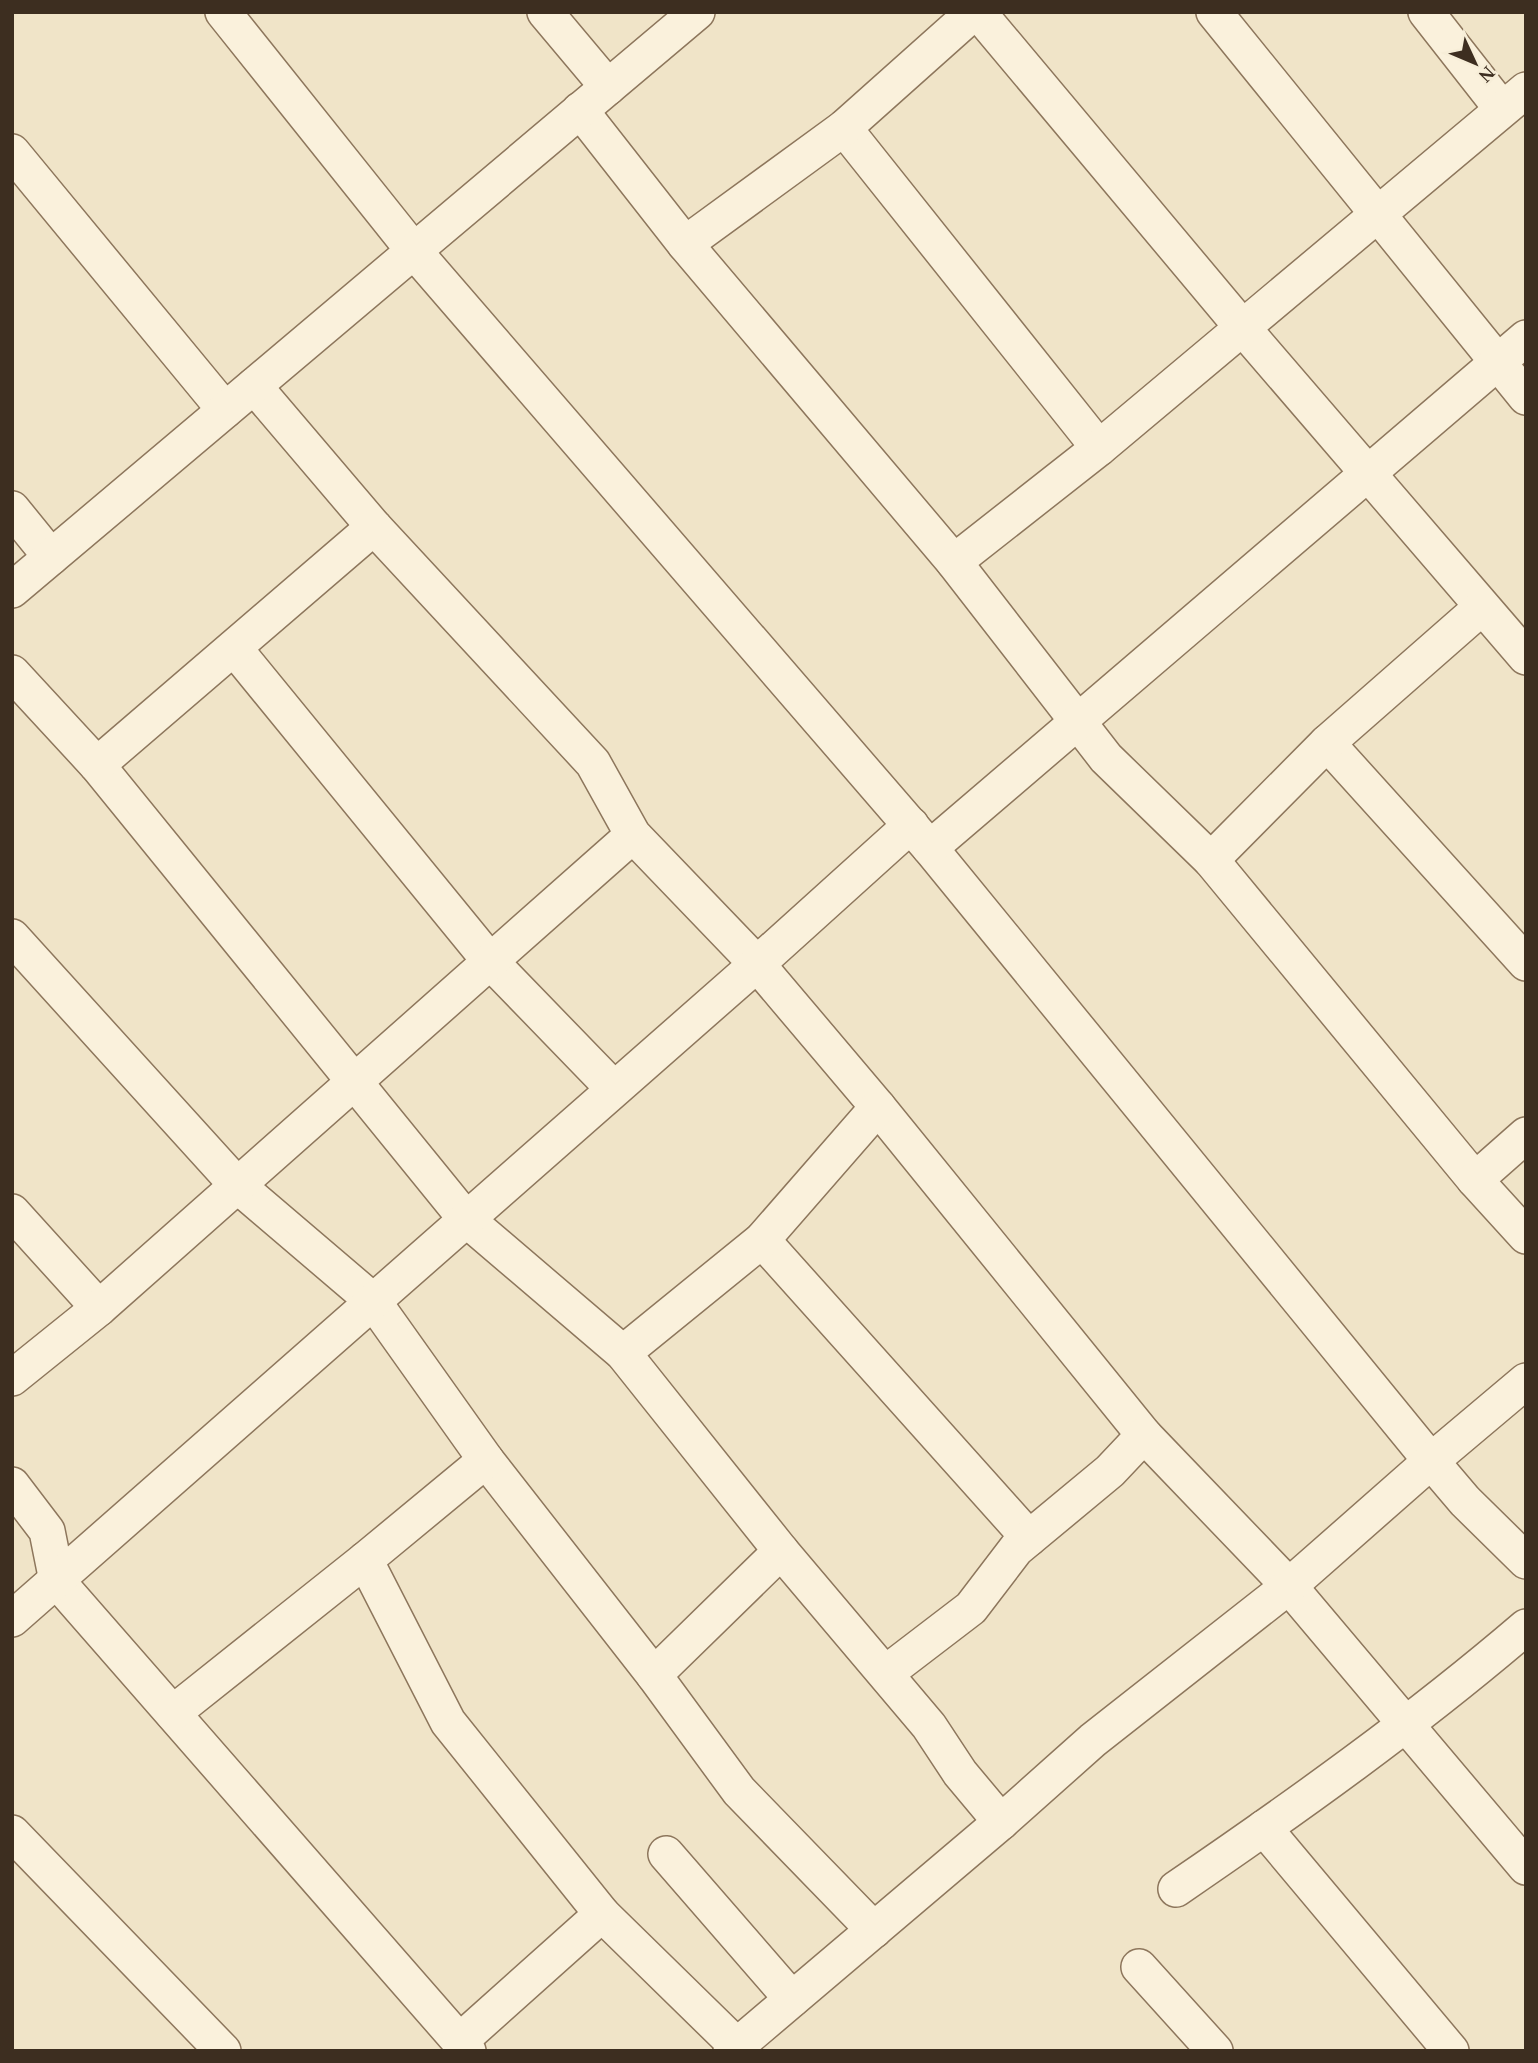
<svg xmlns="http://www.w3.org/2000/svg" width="1538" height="2063" font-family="Georgia,serif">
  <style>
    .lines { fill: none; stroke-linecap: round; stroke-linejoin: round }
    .minor-casing { stroke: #8d765c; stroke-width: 38 }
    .minor { stroke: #faf1dc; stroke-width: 35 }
  </style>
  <rect width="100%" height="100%" fill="#f0e4c8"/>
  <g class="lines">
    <defs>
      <g id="minor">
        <polyline points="223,12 414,251 930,848 1431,1461 1465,1501 1526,1561"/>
        <polyline points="545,12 608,87"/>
        <polyline points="978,12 1242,327 1526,657"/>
        <polyline points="1214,12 1526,397"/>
        <polyline points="1426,12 1502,109"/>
        <polyline points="580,110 685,244 954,562 1106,758 1211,860 1475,1180 1526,1236"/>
        <polyline points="844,128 1099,448"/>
        <polyline points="12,152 225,410"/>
        <polyline points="685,244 844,128 974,12"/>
        <polyline points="254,386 374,527 593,763 633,835 757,964 878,1107 1144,1435 1289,1586 1526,1867"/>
        <polyline points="12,509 51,557"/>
        <polyline points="954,562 1099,448 1526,90"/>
        <polyline points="12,590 697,12"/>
        <polyline points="234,648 489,960 613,1088"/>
        <polyline points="12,673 97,765 466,1219 623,1353 781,1551 929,1726 960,1773 1001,1822"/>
        <polyline points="1327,743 1526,963"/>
        <polyline points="97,765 374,527"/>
        <polyline points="930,848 1526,338"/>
        <polyline points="1211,860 1327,743 1482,607"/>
        <polyline points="12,937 237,1185 373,1301 486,1460 654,1675 739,1791 874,1930"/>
        <polyline points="1475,1180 1526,1135"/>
        <polyline points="12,1212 99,1308"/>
        <polyline points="762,1240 1029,1538"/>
        <polyline points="623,1353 762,1240 878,1107"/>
        <polyline points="12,1378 99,1308 633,835"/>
        <polyline points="12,1485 47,1531 57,1581 468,2051"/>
        <polyline points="365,1560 448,1722 602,1914 737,2046"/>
        <polyline points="12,1619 757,964 911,825"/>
        <polyline points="886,1673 971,1608 1016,1549 1110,1471 1144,1435"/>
        <polyline points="654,1675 781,1551"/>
        <polyline points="173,1713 365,1560 486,1460"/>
        <polyline points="1264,1828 1451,2051"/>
        <polyline points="12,1833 223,2051"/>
        <polyline points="666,1854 792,1999"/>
        <path d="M1176,1889C1296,1807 1415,1722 1526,1627"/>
        <polyline points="1139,1967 1215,2051"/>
        <polyline points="460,2041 602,1914"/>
        <polyline points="731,2051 1001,1822 1093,1740 1289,1586 1431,1461 1526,1381"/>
      </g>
    </defs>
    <use href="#minor" class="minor-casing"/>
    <use href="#minor" class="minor"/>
  </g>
  <rect width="1538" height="2063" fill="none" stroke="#3d2e20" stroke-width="28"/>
  <g transform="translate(1475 63) rotate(134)" stroke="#f7eed8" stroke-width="5" paint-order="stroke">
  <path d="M0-5L12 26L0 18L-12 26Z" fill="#3d2e20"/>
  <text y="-10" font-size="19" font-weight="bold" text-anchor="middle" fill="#3d2e20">N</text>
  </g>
</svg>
